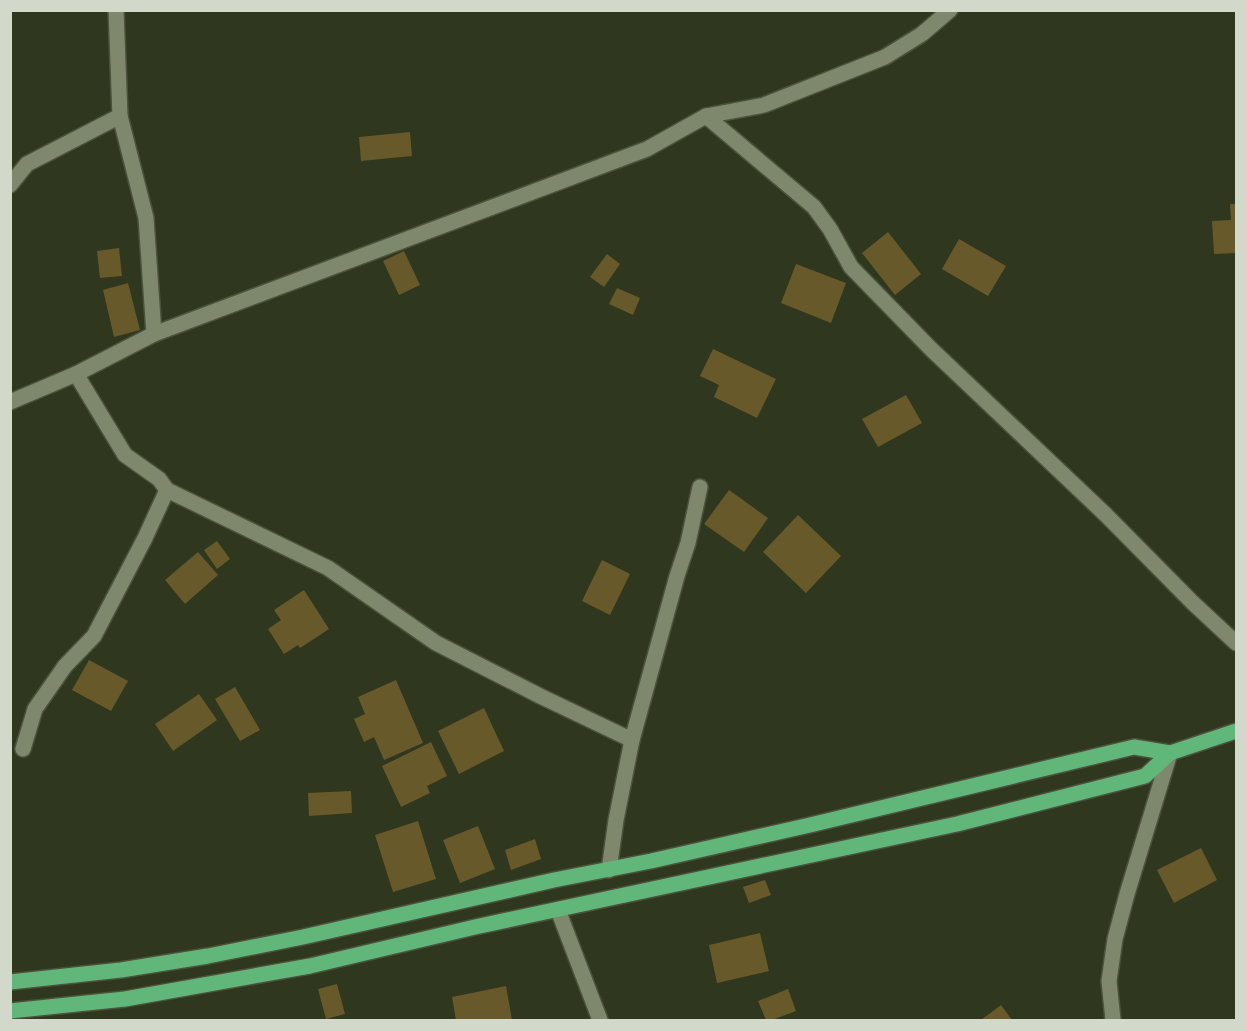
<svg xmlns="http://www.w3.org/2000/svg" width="1247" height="1031" font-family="'DejaVu Sans',sans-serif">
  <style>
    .building { fill: #68592a }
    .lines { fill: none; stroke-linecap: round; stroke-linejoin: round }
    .street-casing { stroke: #4c523d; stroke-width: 18 }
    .secondary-casing { stroke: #4c523d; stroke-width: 18 }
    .primary-casing { stroke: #4c523d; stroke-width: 18 }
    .street { stroke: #7e886c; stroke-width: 15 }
    .secondary { stroke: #7e886c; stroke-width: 15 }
    .primary { stroke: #61b77a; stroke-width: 15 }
  </style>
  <rect width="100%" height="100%" fill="#2f371e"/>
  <g class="building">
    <polygon points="410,132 412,156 361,161 359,137"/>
    <polygon points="1230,204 1236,204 1236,253 1214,254 1212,221 1231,220"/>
    <polygon points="888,232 921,274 895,295 862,253"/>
    <polygon points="959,239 1006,266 988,296 942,269"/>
    <polygon points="119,248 122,276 100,278 97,251"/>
    <polygon points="404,251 420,285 399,295 383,261"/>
    <polygon points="607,254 620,264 604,287 590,277"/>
    <polygon points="796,264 846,283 831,323 781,303"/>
    <polygon points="128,283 140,330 114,337 103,290"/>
    <polygon points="617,288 640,298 633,315 609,304"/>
    <polygon points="713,349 776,379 757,418 714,397 719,385 700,376"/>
    <polygon points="906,395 922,423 878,447 862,419"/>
    <polygon points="729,490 768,518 744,552 704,524"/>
    <polygon points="798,515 841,556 806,593 763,552"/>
    <polygon points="217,541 230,559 217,569 204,550"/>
    <polygon points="198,552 218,575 185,604 165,580"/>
    <polygon points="602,560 630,574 610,615 582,601"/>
    <polygon points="304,590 329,629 300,648 298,645 284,654 268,629 281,620 274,610"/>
    <polygon points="89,660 128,681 111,711 72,690"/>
    <polygon points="396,680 423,743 384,760 374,737 364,742 354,719 365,714 358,697"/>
    <polygon points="235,687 260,730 240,741 215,699"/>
    <polygon points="199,694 217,720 173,751 155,724"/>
    <polygon points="484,708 504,751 459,774 438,731"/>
    <polygon points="431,742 447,776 427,786 430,793 401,807 382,766"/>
    <polygon points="351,791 352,813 309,816 308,793"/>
    <polygon points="418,821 436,879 393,892 375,835"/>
    <polygon points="478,826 495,869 460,883 443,840"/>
    <polygon points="535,839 541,859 511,870 505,850"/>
    <polygon points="1201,848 1217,880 1174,903 1157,870"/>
    <polygon points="765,880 771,895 749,903 743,887"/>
    <polygon points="760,933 769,971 717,983 709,945"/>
    <polygon points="337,984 345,1014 326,1019 318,989"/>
    <polygon points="506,986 512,1020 456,1020 452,997"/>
    <polygon points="788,989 796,1011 772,1020 766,1020 758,1001"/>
    <polygon points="1001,1005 1012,1020 981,1020"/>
  </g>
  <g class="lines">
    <defs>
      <g id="street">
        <polyline points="116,10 120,116 146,218 154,334"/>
        <polyline points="706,116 814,207 830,229 851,267 931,349 1106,515 1193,603 1236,643"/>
        <polyline points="10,185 27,164 120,116"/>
        <polyline points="76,374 125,455 159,479 167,490 328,568 436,643 540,696 632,740"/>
        <polyline points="23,749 35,709 65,666 94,636 145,538 167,490"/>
        <polyline points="609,870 616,820 632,740 677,576 688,543 700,487"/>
        <polyline points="558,910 600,1020"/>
        <polyline points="1113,1020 1109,981 1115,939 1127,894 1170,753"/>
      </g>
      <polyline id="secondary" points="10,402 76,374 154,334 647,149 706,116 764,105 885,57 922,34 950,10"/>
      <g id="primary">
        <polyline points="10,982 121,970 208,956 303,937 554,880 651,861 810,825 1134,747 1170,753"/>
        <polyline points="10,1011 125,999 310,966 475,927 957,824 1145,776 1170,753 1236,731"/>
      </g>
    </defs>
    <use href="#street" class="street-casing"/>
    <use href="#secondary" class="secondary-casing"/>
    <use href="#primary" class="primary-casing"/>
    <use href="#street" class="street"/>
    <use href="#secondary" class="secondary"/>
    <use href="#primary" class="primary"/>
  </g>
  <rect width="1247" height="1031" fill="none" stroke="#d3d9ca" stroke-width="24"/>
</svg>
